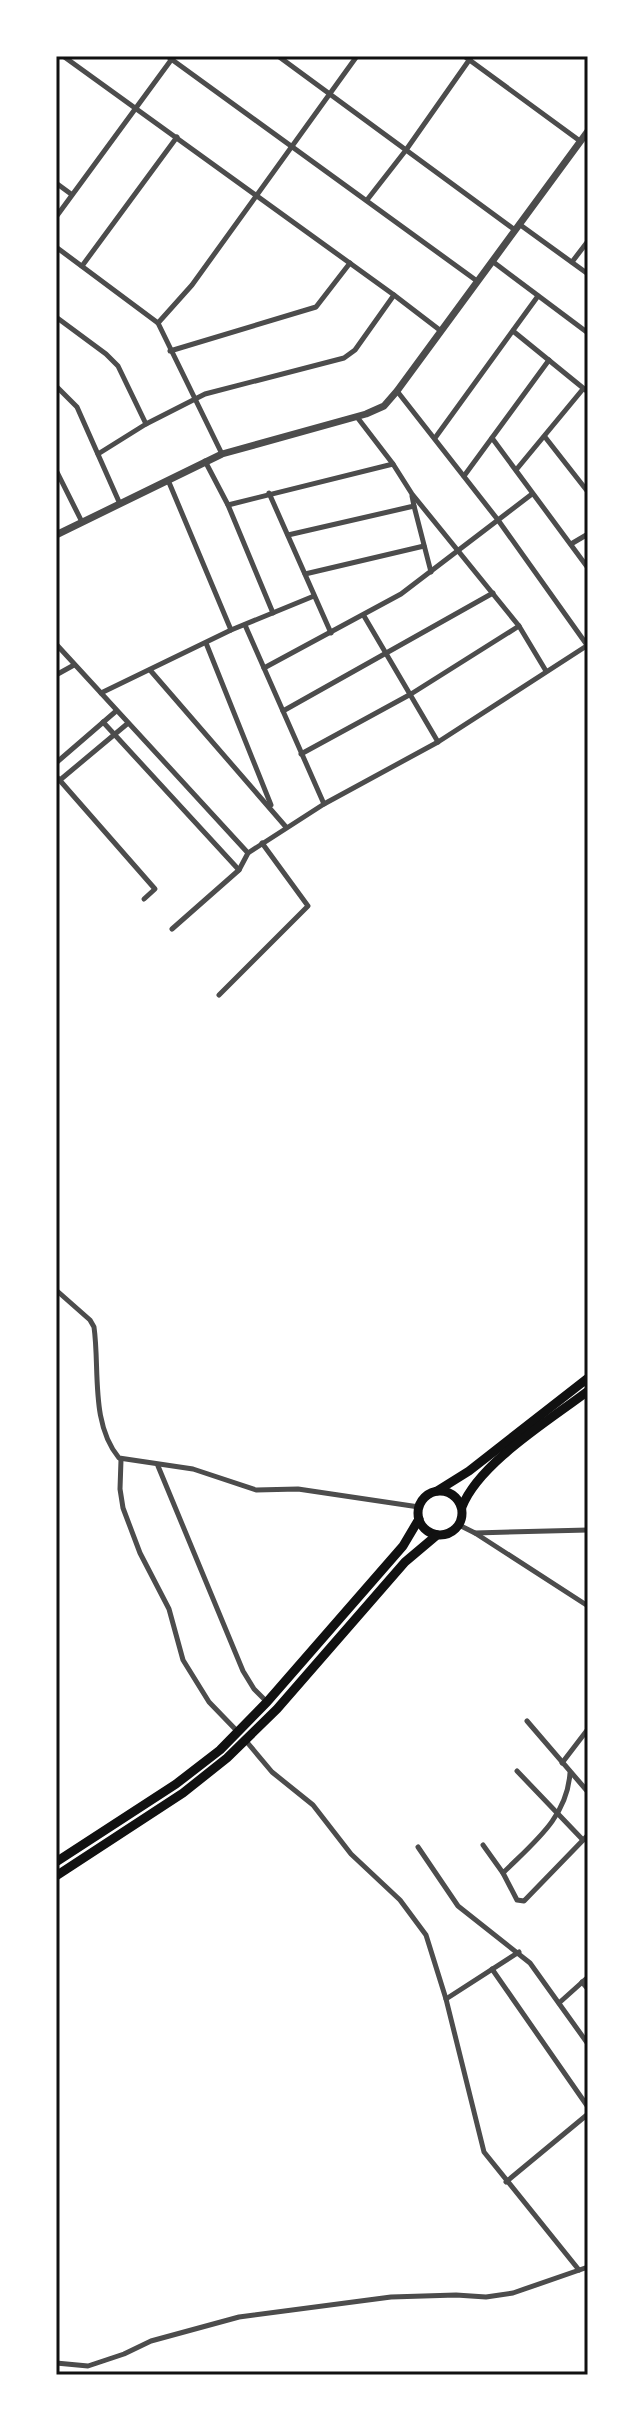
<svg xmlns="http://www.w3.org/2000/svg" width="644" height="2431" font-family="'Exo 2',sans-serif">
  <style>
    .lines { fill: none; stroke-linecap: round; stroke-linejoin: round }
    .minor { stroke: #4c4c4c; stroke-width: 5 }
    .tertiary { stroke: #4c4c4c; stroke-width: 7 }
    .trunk { stroke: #111; stroke-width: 9 }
    .neatline { fill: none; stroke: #111; stroke-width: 3 }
  </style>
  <rect width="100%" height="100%" fill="#fff"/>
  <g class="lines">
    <g class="minor">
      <polyline points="63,56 394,295 441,331"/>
      <polyline points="167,56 477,281"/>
      <polyline points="278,56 515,230"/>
      <polyline points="464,56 580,141"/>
      <polyline points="56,183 71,194"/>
      <polyline points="367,200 406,150 472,56"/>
      <polyline points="56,217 174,56"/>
      <polyline points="519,224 588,274"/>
      <polyline points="56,247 158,323 222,454"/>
      <polyline points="492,261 588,333"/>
      <polyline points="572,262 588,241"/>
      <polyline points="82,266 177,137"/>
      <polyline points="56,317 106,354 118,366 146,424"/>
      <polyline points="158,323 192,285 357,56"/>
      <polyline points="513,331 588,392"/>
      <polyline points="170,351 316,307 350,263"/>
      <polyline points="56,386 77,407 120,504"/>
      <polyline points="397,391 498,520 587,645"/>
      <polyline points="357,417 393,464 412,494 519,626 546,671"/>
      <polyline points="545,437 588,492"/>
      <polyline points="435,438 538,296"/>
      <polyline points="492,438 588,568"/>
      <polyline points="98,454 146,424 205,394 344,358 355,350 394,295"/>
      <polyline points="205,461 228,505 273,613"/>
      <polyline points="56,470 82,522"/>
      <polyline points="516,470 583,389"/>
      <polyline points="464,476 549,360"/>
      <polyline points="168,480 231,630"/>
      <polyline points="269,493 331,633"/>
      <polyline points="228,505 393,464"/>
      <polyline points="414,506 431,572"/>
      <polyline points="288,535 414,506 412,496"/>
      <polyline points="571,544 588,534"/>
      <polyline points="305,574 424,546"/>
      <polyline points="364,616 438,742"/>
      <polyline points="245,625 324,804"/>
      <polyline points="206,643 271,805"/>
      <polyline points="56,644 248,853"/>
      <polyline points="264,668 401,594 532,494"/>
      <polyline points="150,670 286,827"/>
      <polyline points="56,675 74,665"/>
      <polyline points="101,693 231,630 314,596"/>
      <polyline points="283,711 493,593"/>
      <polyline points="103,722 239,870"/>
      <polyline points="301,754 411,694 519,626"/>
      <polyline points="56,763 115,712"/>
      <polyline points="56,776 155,889 144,899"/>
      <polyline points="60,780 127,724"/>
      <polyline points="172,929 239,870 248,853 324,804 438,742 588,645"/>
      <polyline points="219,995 308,906 262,843"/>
      <path d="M56,1290L90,1320L94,1327C100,1369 90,1423 119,1458L193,1469L256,1490L298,1489L419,1507"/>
      <polyline points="121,1460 120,1489 123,1508 140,1553 169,1609 183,1660 209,1702 238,1732"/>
      <polyline points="158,1466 243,1671 254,1689 267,1702"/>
      <polyline points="459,1525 475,1533 588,1530"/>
      <polyline points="475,1533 588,1606"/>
      <polyline points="527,1721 588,1792"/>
      <polyline points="246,1741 272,1772 313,1805 351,1854 400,1900 426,1935 446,1999 484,2152 579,2270"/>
      <polyline points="562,1763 588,1729"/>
      <polyline points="517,1771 583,1840"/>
      <path d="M483,1845L503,1873C533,1843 567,1818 570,1773"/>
      <polyline points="418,1847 458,1906 530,1963 588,2044"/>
      <polyline points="503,1873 517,1900 524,1901 588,1835"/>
      <polyline points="492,1969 588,2107"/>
      <polyline points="582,1982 588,1989"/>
      <polyline points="446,1999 519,1952"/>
      <polyline points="559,2003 588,1977"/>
      <polyline points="506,2182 588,2114"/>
      <polyline points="56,2363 88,2366 124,2354 151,2341 239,2317 391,2297 456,2295 486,2297 513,2293 588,2267"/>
    </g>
    <polyline class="tertiary" points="56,535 222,454 366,414 384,406 397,391 588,131"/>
    <g class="trunk">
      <circle cx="440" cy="1513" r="22"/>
      <polyline points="437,1491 469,1471 588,1378"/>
      <path d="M462,1507C479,1463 550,1420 588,1391"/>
      <polyline points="56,1862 176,1784 220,1750 267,1702 403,1546 419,1519"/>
      <polyline points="56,1876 183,1793 227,1758 277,1709 405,1562 437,1535"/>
    </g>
  </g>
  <rect width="644" height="2431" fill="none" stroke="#ffffff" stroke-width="116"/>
  <rect x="58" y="58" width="528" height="2315" class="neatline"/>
</svg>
